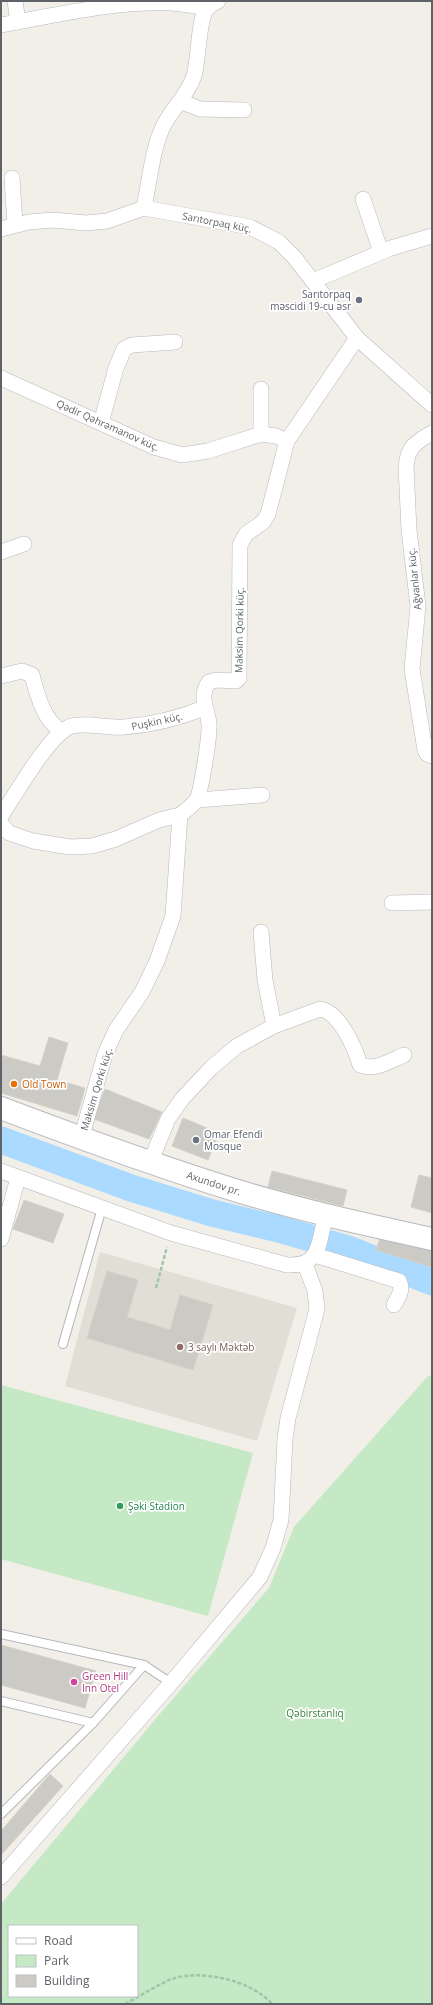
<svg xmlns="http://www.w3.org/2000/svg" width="433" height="2005" font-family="'Open Sans',sans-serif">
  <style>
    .education { fill: #e1ded6 }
    .green { fill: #c5e8c5; fill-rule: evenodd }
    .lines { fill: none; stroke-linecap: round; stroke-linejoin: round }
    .river { stroke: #aadaff; stroke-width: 27 }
    .building { fill: #cccac5; stroke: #d6d1c6 }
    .lane-casing { stroke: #b5b8bc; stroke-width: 10 }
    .street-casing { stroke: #b5b8bc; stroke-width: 16 }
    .secondary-casing { stroke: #b6babf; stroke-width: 24 }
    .path { stroke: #9cc7a9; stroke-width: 2.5; stroke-dasharray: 4 2; stroke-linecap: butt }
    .lane { stroke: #fff; stroke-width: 8 }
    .street { stroke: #fff; stroke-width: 15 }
    .secondary { stroke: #fff; stroke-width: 22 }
    .worship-dot { fill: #6b7280; stroke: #fff; stroke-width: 1.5 }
    .food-dot { fill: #e8710a; stroke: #fff; stroke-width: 1.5 }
    .education-dot { fill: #8d6e63; stroke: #fff; stroke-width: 1.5 }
    .leisure-dot { fill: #2e9e5b; stroke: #fff; stroke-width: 1.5 }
    .hotel-dot { fill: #d1479c; stroke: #fff; stroke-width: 1.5 }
    .labels { text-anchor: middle; stroke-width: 3.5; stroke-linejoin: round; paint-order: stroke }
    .street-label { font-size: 10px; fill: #5f6368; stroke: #fff }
    .worship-label { font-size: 10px; fill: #5b616d; stroke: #fff; text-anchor: end }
    .food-label { font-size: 10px; fill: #c56008; stroke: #fff; text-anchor: start }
    .education-label { font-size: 10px; fill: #785e54; stroke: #fff; text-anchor: start }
    .leisure-label { font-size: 10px; fill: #27864d; stroke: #fff; text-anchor: start }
    .hotel-label { font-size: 10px; fill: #b23c85; stroke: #fff; text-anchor: start }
    .park-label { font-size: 10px; fill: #348238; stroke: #fff }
  </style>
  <rect width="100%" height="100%" fill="#f1efe8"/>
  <polygon class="education" points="100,1252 297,1308 257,1441 65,1386"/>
  <g class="green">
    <path d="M428,1376H432V2004H1V1904L158,1716L269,1588L294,1527ZM9,1926H137V1996H9Z"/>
    <polygon points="1,1385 253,1453 208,1616 1,1559"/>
  </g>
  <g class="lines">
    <polyline class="river" points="1,1140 131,1188 212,1213 279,1229 351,1250 432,1282"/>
  </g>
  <g class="building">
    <polygon points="49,1037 68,1043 57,1080 85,1088 77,1116 1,1093 1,1055 40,1066"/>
    <polygon points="105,1089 162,1112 149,1139 94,1119"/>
    <polygon points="183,1118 219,1133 208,1160 172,1146"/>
    <polygon points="272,1171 347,1190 343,1206 268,1187"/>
    <polygon points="419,1175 432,1178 432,1213 411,1207"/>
    <polygon points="24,1200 64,1214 53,1243 13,1229"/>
    <polygon points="381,1235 432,1251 432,1267 376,1250"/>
    <polygon points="107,1271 138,1280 127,1317 170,1330 180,1295 213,1305 193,1370 87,1338"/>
    <polygon points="1,1645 96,1671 85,1708 1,1685"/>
    <polygon points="50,1774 63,1786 1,1855 1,1831"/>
  </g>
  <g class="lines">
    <defs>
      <g id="lane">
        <polyline points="63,1344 102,1208"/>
        <polyline points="1,1634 144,1665 171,1683"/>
        <polyline points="1,1701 93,1723"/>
        <polyline points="1,1814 93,1723 144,1665"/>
      </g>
      <g id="street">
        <polyline points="15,1 18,22"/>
        <path d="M1,25C57,15 114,1 171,3C183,4 196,6 208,8"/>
        <polyline points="180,101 200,109 244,110"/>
        <polyline points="12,178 15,225"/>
        <polyline points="363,199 381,252"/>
        <polyline points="144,208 250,227 279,242 294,257 357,338 432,405"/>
        <path d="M1,229L29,222L53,220L86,223L107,221L144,208C149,184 153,143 165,123C174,107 188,94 194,76C199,59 198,19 207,8C210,5 214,3 218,1"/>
        <polyline points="313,281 391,248 432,236"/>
        <polyline points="1,378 154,447 182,455 208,451 261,434 276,436 287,441"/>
        <polyline points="101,423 116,368 124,349 132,345 175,342"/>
        <polyline points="432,433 423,438 413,446 408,455 406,466 409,530 418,606 412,669 425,750 427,754 432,756"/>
        <polyline points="261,434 261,389"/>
        <polyline points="1,552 24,544"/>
        <path d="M1,676L22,671L32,675C38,697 43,719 62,732"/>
        <polyline points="197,800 262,795"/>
        <path d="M1,816C16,794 47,738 69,727C83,721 109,729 124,727C151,725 179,718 204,708"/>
        <polyline points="1,824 9,833 33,841 70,847 92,846 116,839 159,820 180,815"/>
        <polyline points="392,903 432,902"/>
        <polyline points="261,932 265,980 274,1026"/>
        <path d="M81,1139L105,1054L116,1030L142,992L157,961L173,916L180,815C185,811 192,806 196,801C201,794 210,734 209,724C208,709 198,697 209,682L216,680L236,681L239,678L240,545L246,534L263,522L268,514L287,441L357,338"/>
        <path d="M150,1163L168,1119L182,1099L211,1068L237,1046L274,1026L320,1009C339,1011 355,1048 360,1065C375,1071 390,1061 404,1055"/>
        <path d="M1,1171L171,1233L287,1265C322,1267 318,1241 326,1215"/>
        <polyline points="1,1239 18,1178"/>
        <path d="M315,1255L399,1281C404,1290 398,1297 394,1305"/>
        <polyline points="1,1877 171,1683 260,1577 273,1548 281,1520 285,1439 288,1418 317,1309 315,1291 305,1264"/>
      </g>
      <path id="secondary" d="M1,1108C80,1138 160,1167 241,1192C304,1211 368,1225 432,1239"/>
    </defs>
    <use href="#lane" class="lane-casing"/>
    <use href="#street" class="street-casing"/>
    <use href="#secondary" class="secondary-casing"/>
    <g class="path">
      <polyline points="156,1288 167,1247"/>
      <path d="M125,2004C140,1996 154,1987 169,1980C198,1968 252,1980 272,2004"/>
    </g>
    <use href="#lane" class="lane"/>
    <use href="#street" class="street"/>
    <use href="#secondary" class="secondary"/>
  </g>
  <g class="worship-dot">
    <circle cx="359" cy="300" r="4"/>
    <circle cx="196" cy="1140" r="4"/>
  </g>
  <circle class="food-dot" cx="14" cy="1084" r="4"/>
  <circle class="education-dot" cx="180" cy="1347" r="4"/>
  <circle class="leisure-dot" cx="120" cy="1506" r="4"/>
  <circle class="hotel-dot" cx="74" cy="1682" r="4"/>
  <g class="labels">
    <g class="street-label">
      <text transform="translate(217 222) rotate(11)" y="4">Sarıtorpaq küç.</text>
      <text transform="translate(108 425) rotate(24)" y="4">Qədir Qəhrəmanov küç.</text>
      <text transform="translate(414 579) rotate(-96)" y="4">Ağvanlar küç.</text>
      <text transform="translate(239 630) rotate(-89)" y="4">Maksim Qorki küç.</text>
      <text transform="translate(157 721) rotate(-12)" y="4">Puşkin küç.</text>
      <text transform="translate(96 1089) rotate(-73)" y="4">Maksim Qorki küç.</text>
      <text transform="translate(214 1183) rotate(18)" y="4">Axundov pr.</text>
    </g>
    <g class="worship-label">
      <text x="351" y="298">Sarıtorpaq<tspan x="351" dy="12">məscidi 19-cu əsr</tspan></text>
      <text x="204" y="1138" text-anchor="start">Omar Efendi<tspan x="204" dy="12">Mosque</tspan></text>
    </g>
    <g class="food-label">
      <text x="22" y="1088">Old Town</text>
    </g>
    <g class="education-label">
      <text x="188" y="1351">3 saylı Məktəb</text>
    </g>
    <g class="leisure-label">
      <text x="128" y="1510">Şəki Stadion</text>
    </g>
    <g class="hotel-label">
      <text x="82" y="1680">Green Hill<tspan x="82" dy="12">Inn Otel</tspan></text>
    </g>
    <g class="park-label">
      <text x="315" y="1717">Qəbirstanlıq</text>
    </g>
  </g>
  <rect width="433" height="2005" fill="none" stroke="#5f6368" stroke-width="4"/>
  <rect x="8" y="1925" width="130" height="72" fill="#ffffff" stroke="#bfc1c3"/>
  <rect x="16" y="1938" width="20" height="6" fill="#ffffff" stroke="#bfc1c3"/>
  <text x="44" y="1945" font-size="12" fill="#5f6368">Road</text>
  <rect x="16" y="1955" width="20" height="12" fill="#c5e8c5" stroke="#bfc1c3"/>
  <text x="44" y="1965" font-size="12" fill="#5f6368">Park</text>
  <rect x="16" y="1975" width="20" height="12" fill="#cccac5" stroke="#bfc1c3"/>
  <text x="44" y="1985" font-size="12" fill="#5f6368">Building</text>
</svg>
